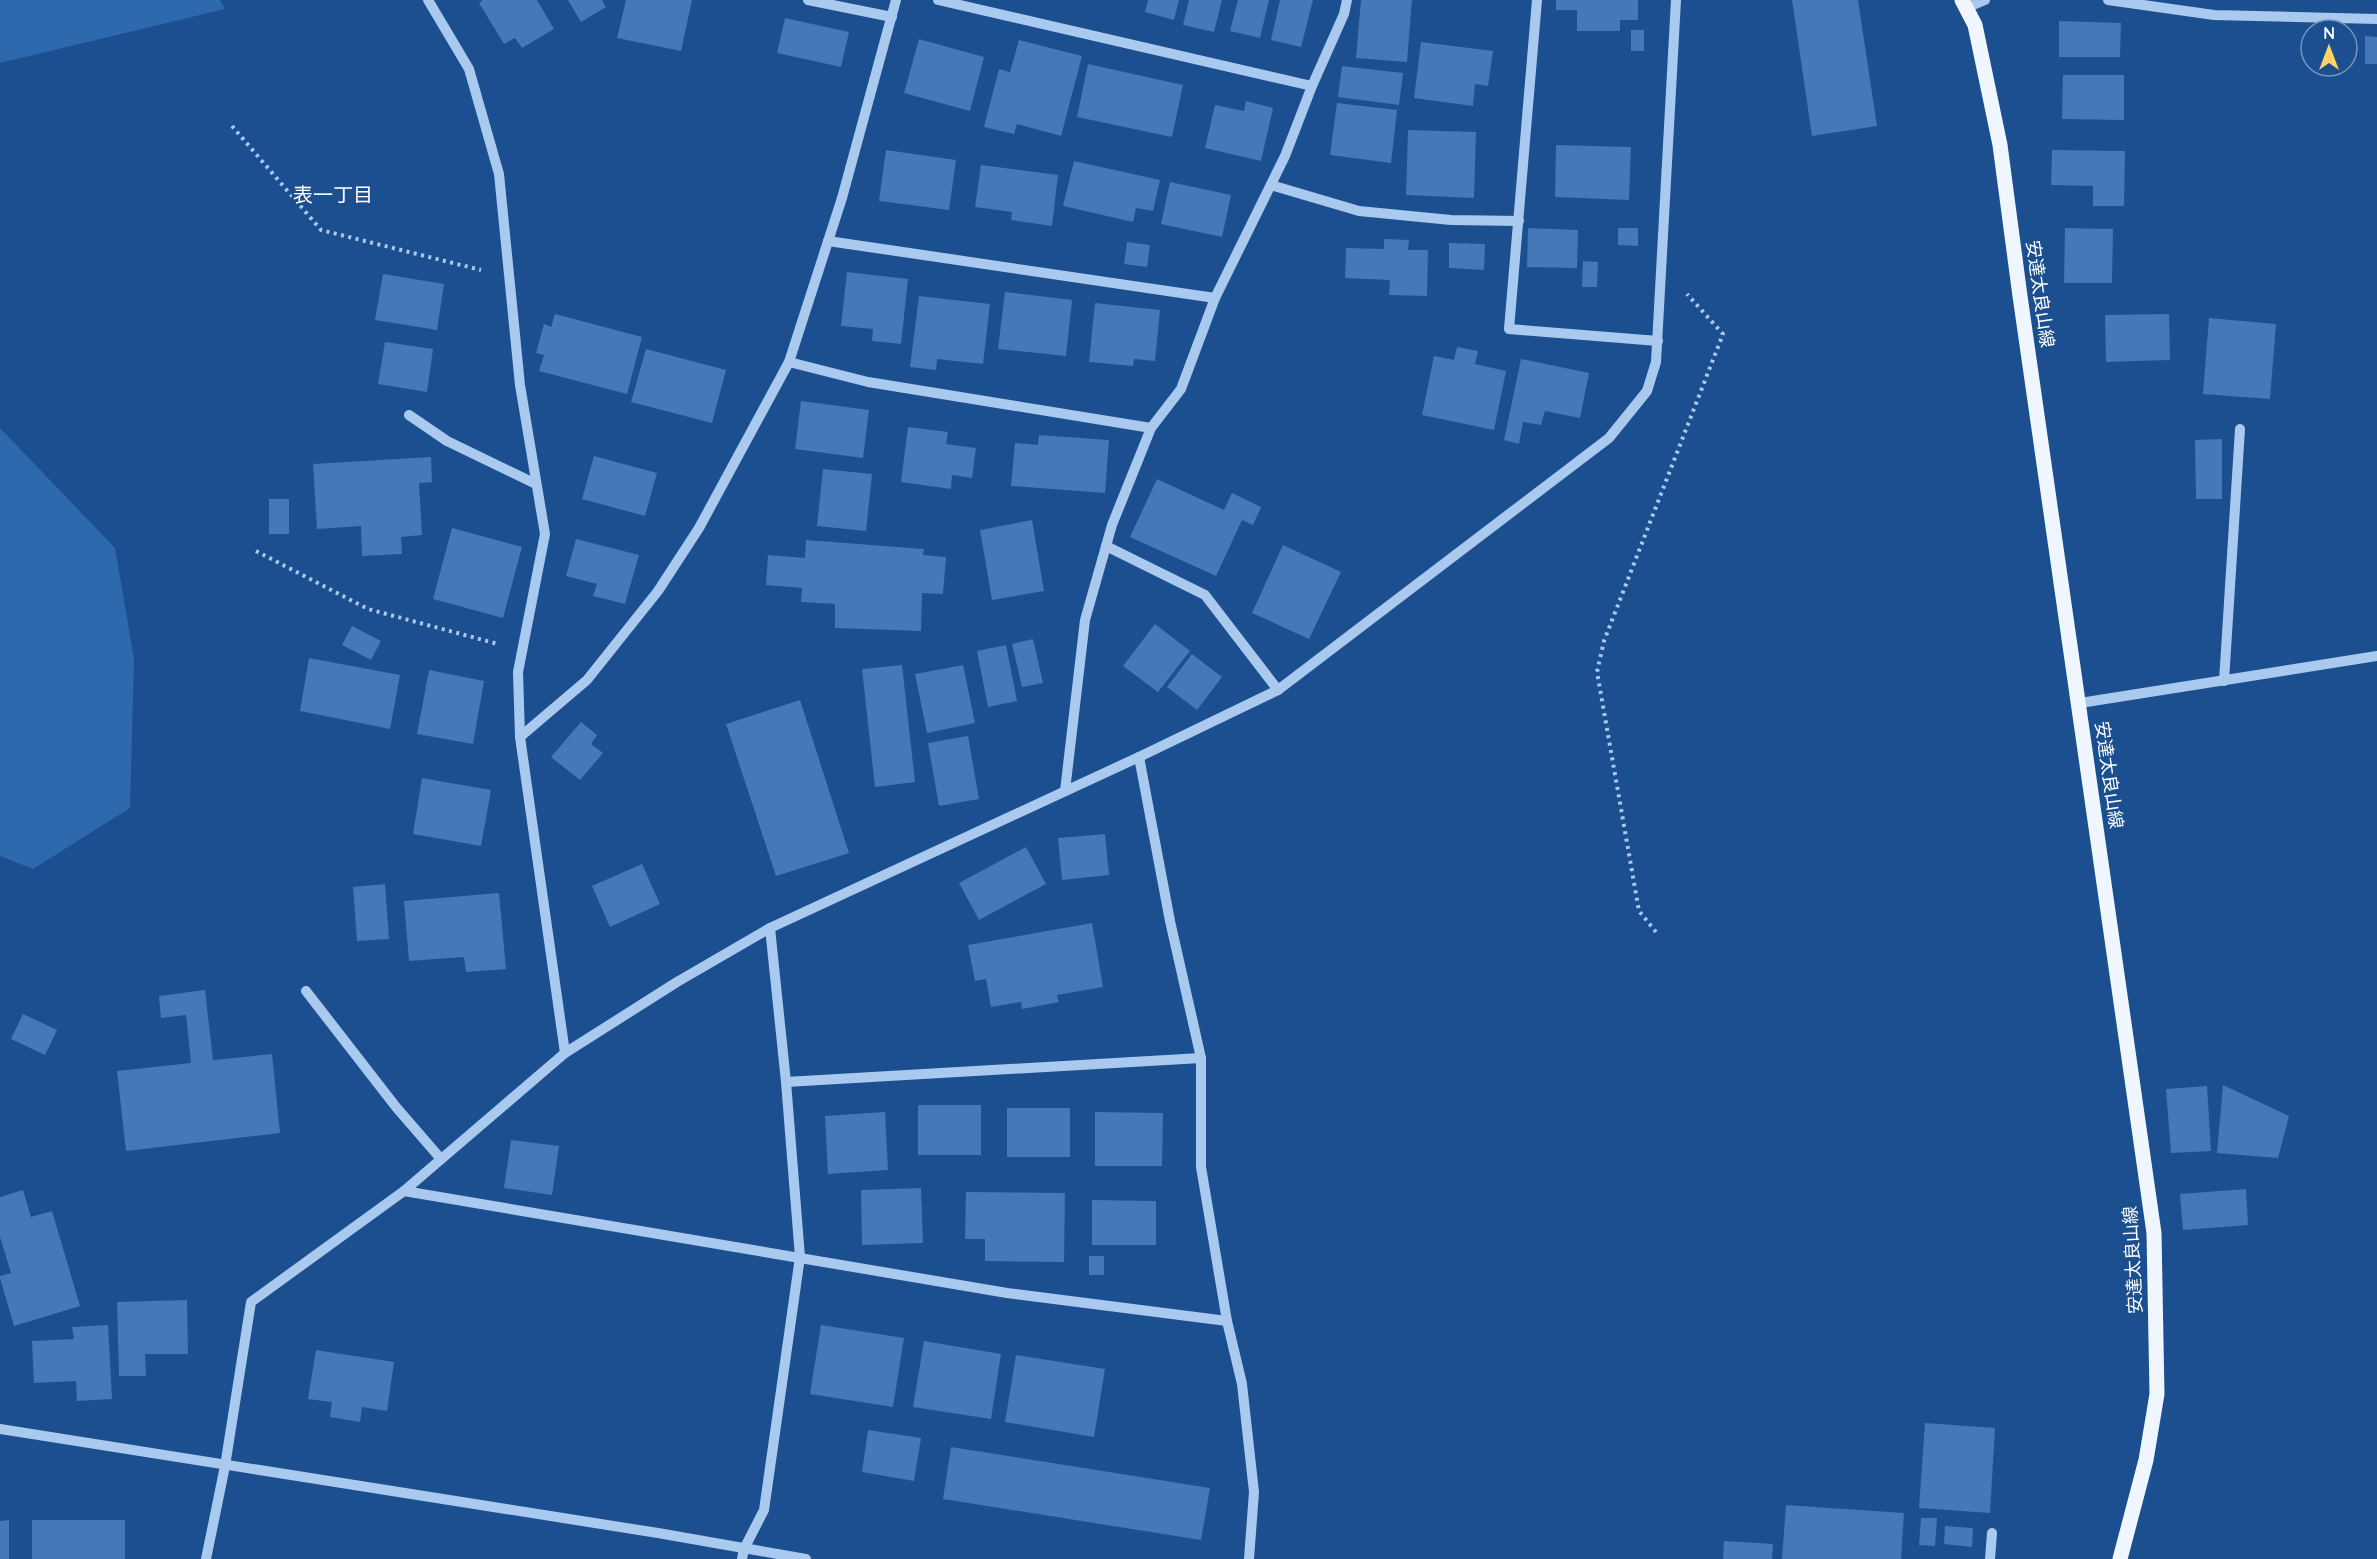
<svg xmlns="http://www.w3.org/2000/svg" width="2377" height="1559" font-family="Quicksand,'Noto Sans JP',sans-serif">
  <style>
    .green { fill: #2e69ad }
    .building { fill: #4478b7 }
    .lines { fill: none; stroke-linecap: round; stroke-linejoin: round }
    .path { stroke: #a9c9ee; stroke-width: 4; stroke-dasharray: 3 4.5; stroke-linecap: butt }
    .minor { stroke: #a9c9ee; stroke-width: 10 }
    .major { stroke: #f0f6ff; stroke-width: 15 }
    .labels { text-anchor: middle; stroke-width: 5; stroke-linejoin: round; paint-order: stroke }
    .street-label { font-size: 18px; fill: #fff; stroke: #1b4f8f }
    .neighbourhood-label { font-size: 20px; fill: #fff; stroke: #1b4f8f }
  </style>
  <rect width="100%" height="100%" fill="#1b4f8f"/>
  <g class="green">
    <polygon points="0,0 220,0 225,9 0,63"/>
    <polygon points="0,428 115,548 134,659 130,808 33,869 0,856"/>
  </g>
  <g class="building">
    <polygon points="483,0 537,0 554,29 522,48 515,38 504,44 479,3"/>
    <polygon points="568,0 602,0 606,7 581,22"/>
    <polygon points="626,0 692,0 681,51 617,38"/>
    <polygon points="1148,0 1179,0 1174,20 1145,12"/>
    <polygon points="1189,0 1222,0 1214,32 1183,25"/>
    <polygon points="1238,0 1269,0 1260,38 1230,31"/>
    <polygon points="1280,0 1313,0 1301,47 1271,40"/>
    <polygon points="1361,0 1412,0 1407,62 1356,58"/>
    <polygon points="1556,0 1638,0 1638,20 1620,20 1620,31 1577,31 1577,10 1556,10"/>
    <polygon points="1792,0 1858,0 1877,126 1812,136"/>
    <polygon points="785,18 849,32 841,67 777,53"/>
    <polygon points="2059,21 2121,23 2120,57 2059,57"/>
    <rect x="1631" y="30" width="13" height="21"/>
    <polygon points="2365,36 2377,37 2377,64 2365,64"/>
    <polygon points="919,39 984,57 970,111 904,93"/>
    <polygon points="1019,40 1082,56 1061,136 1017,124 1014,134 984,127 999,69 1010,72"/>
    <polygon points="1421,42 1493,51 1488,86 1475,84 1473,106 1414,98"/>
    <polygon points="1088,64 1183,85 1172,137 1077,117"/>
    <polygon points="1342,66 1403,73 1399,105 1338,97"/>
    <polygon points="2063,75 2124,75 2124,120 2062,119"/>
    <polygon points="1246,101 1273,108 1261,161 1205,148 1215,105 1244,111"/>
    <polygon points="1337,103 1397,110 1391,163 1330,155"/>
    <polygon points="1408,130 1476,132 1474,198 1406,195"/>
    <polygon points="1556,145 1631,147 1629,200 1555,197"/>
    <polygon points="886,150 956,160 949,210 879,201"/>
    <polygon points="2052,150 2125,151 2124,206 2093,206 2093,186 2051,185"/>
    <polygon points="1074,161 1160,180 1153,211 1136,208 1133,222 1063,206"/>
    <polygon points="981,165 1058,175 1052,226 1011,220 1012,212 975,207"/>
    <polygon points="1170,182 1231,195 1222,237 1161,224"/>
    <polygon points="1528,228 1578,230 1577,268 1527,267"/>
    <polygon points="1618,228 1638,228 1638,246 1618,245"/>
    <polygon points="2065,228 2113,229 2112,283 2064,283"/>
    <polygon points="1384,239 1409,240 1408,250 1428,250 1427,296 1389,295 1390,280 1345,278 1346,248 1384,249"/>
    <polygon points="1127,242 1150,245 1147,267 1124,264"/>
    <polygon points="1449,243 1485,244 1484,270 1449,268"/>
    <polygon points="1583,261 1598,262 1597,287 1582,287"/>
    <polygon points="847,272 908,279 901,344 872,341 873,329 841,326"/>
    <polygon points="383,274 444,284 437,330 375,320"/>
    <polygon points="1005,292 1072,300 1066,356 998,349"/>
    <polygon points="919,296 990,304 983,364 937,359 936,370 910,367"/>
    <polygon points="1095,303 1160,310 1155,361 1134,359 1133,366 1089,362"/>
    <polygon points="555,314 642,337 627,394 539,371 544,355 536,353 544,324 551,327"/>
    <polygon points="2169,314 2170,360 2106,362 2105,315"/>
    <polygon points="2209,318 2276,324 2270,399 2203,394"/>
    <polygon points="385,342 433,349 427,392 378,384"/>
    <polygon points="1457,347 1478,351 1475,364 1506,371 1494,430 1422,415 1434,356 1454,360"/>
    <polygon points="646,349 726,370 712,423 631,402"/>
    <polygon points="1521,359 1589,373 1580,418 1545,411 1541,425 1523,422 1519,444 1504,440"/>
    <polygon points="801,401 869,410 863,458 795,449"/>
    <polygon points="908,427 948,432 946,444 976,448 972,478 952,475 951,489 901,482"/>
    <polygon points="1039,435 1109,440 1105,493 1011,486 1015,443 1038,445"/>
    <polygon points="2222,439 2222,499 2196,499 2195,440"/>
    <polygon points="594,456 657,473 645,516 582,499"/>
    <polygon points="431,457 432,482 419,483 422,535 401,537 402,554 362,556 361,526 317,529 313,464"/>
    <polygon points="823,469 872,474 866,531 817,526"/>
    <polygon points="1157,479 1224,510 1232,493 1261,507 1253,525 1242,520 1216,576 1130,537"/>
    <rect x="269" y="499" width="20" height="35"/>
    <polygon points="1032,520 1044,591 992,600 980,530"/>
    <polygon points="452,528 522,547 503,618 433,599"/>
    <polygon points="576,539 639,555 625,604 593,596 597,584 566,576"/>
    <polygon points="806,540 924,549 923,555 946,557 943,594 922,593 921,631 835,628 835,604 801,602 802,588 766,585 768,555 805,558"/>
    <polygon points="1283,545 1341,572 1309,639 1252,613"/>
    <polygon points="1155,624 1190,651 1158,692 1123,666"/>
    <polygon points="352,626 381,641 371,660 342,645"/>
    <polygon points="1033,639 1043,683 1022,687 1012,644"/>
    <polygon points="1006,645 1017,701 988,707 977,651"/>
    <polygon points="1192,654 1222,677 1197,710 1167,687"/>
    <polygon points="309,658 400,675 390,729 300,711"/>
    <polygon points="902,665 915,782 875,787 862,669"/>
    <polygon points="963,665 975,723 927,733 915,674"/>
    <polygon points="429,670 484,681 473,744 417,734"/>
    <polygon points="800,700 849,853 776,876 726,724"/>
    <polygon points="581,722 597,735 591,744 603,753 580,780 551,757"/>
    <polygon points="968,736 979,799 939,806 928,743"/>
    <polygon points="422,778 491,790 481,846 413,834"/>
    <polygon points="1105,834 1109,875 1062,880 1058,838"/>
    <polygon points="1026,847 1046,884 979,920 959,883"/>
    <polygon points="642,864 660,904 610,927 592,886"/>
    <polygon points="385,884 389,939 357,941 353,887"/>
    <polygon points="499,893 506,969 466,972 464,957 409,961 404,901"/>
    <polygon points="1092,923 1103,987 1057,995 1059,1002 1022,1009 1021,1002 991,1007 986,979 975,981 968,945"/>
    <polygon points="205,990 213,1060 272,1054 280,1133 126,1151 117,1071 191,1063 186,1015 161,1018 159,996"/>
    <polygon points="23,1014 57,1030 45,1055 11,1039"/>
    <polygon points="2223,1085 2289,1116 2278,1158 2217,1153"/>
    <polygon points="2207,1086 2211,1151 2171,1153 2166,1089"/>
    <rect x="918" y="1105" width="63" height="50"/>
    <rect x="1007" y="1108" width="63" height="49"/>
    <polygon points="885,1112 888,1170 828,1174 825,1116"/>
    <polygon points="1095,1112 1163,1113 1162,1166 1095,1166"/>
    <polygon points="511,1140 559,1146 552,1195 504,1188"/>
    <polygon points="921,1188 923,1243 862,1245 861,1190"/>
    <polygon points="2246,1189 2248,1225 2183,1230 2180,1194"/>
    <polygon points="23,1190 31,1217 52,1211 80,1306 14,1326 0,1278 0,1276 11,1273 0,1237 0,1197"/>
    <polygon points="966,1192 1065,1193 1064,1262 985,1261 985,1239 965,1239"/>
    <polygon points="1092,1200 1156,1201 1156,1245 1092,1245"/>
    <rect x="1089" y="1256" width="15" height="19"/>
    <polygon points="187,1300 188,1354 145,1354 146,1376 119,1376 117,1302"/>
    <polygon points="108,1325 112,1399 77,1401 76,1381 34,1383 32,1341 74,1339 72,1327"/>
    <polygon points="821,1325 904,1338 893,1407 810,1394"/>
    <polygon points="924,1341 1001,1354 991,1419 913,1407"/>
    <polygon points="316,1350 394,1362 387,1411 362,1407 360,1422 330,1417 332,1402 308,1399"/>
    <polygon points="1016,1355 1105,1369 1094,1437 1005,1422"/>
    <polygon points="1925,1423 1995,1428 1990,1513 1919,1508"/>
    <polygon points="868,1430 921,1438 914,1481 862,1472"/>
    <polygon points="951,1447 1210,1488 1201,1540 943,1499"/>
    <polygon points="1786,1505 1904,1513 1901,1559 1782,1559"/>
    <polygon points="1921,1518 1937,1518 1935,1546 1919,1545"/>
    <polygon points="9,1520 9,1559 0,1559 0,1521"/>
    <rect x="32" y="1520" width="93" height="39"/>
    <polygon points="1945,1526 1973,1528 1972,1547 1944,1544"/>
    <polygon points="1724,1541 1773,1544 1772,1559 1723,1559"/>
  </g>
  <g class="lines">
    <g class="path">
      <polyline points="232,126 321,230 481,270"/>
      <polyline points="256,551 368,609 498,644"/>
      <polyline points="1656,932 1639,911 1597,672 1604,641 1723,334 1687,294"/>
    </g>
    <g class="minor">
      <polyline points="428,0 469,69 499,174 520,385 545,534 518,672 520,737"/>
      <polyline points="808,0 892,17"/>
      <polyline points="938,0 1312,86"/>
      <polyline points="1537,0 1509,329 1658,341"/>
      <polyline points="2108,0 2214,15 2377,19"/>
      <polyline points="1966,8 1985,0"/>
      <polyline points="1271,185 1359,211 1451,220 1519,221"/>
      <polyline points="828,241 1215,298"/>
      <polyline points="789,362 868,382 1151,428"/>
      <polyline points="409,415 447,441 536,484"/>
      <polyline points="1106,546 1205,595 1278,690"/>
      <polyline points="2224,681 2240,429"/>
      <polyline points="2080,703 2377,656"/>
      <polyline points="1139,757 1170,921 1201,1058 1201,1167 1227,1321 1242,1384 1254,1492 1249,1559"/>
      <polyline points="1065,791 1085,620 1112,525 1151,428 1181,389 1215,298 1285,156 1312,86 1344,14 1347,0"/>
      <polyline points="306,991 396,1107 441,1159"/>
      <polyline points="565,1053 520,737 587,680 658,591 699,528 789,362 842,198 896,0"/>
      <polyline points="786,1082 1201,1058"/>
      <polyline points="404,1191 1007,1293 1227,1321"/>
      <polyline points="0,1429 658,1533 806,1559"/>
      <polyline points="206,1559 225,1466 251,1302 404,1191 565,1053 677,982 770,928 1139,757 1278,690 1609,438 1647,391 1656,362 1676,0"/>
      <polyline points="742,1559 744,1549 764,1510 800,1257 786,1082 770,928"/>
      <polyline points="1990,1559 1992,1533"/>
    </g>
    <polyline class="major" points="1962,0 1975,25 2000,145 2020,296 2154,1233 2157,1394 2146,1460 2120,1559"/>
  </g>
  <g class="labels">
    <g class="street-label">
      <text transform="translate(2040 294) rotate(82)" y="6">安達太良山線</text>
      <text transform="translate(2109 775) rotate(82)" y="6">安達太良山線</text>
      <text transform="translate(2133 1260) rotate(-93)" y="6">安達太良山線</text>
    </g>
    <g class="neighbourhood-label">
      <text x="333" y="202">表一丁目</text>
    </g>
  </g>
  <g transform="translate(2329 48)"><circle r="28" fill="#1b4f8f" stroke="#7695bc" stroke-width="1.5"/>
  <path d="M0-4.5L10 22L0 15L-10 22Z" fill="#ffd166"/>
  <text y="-9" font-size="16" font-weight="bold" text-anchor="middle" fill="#ffffff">N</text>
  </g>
</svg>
